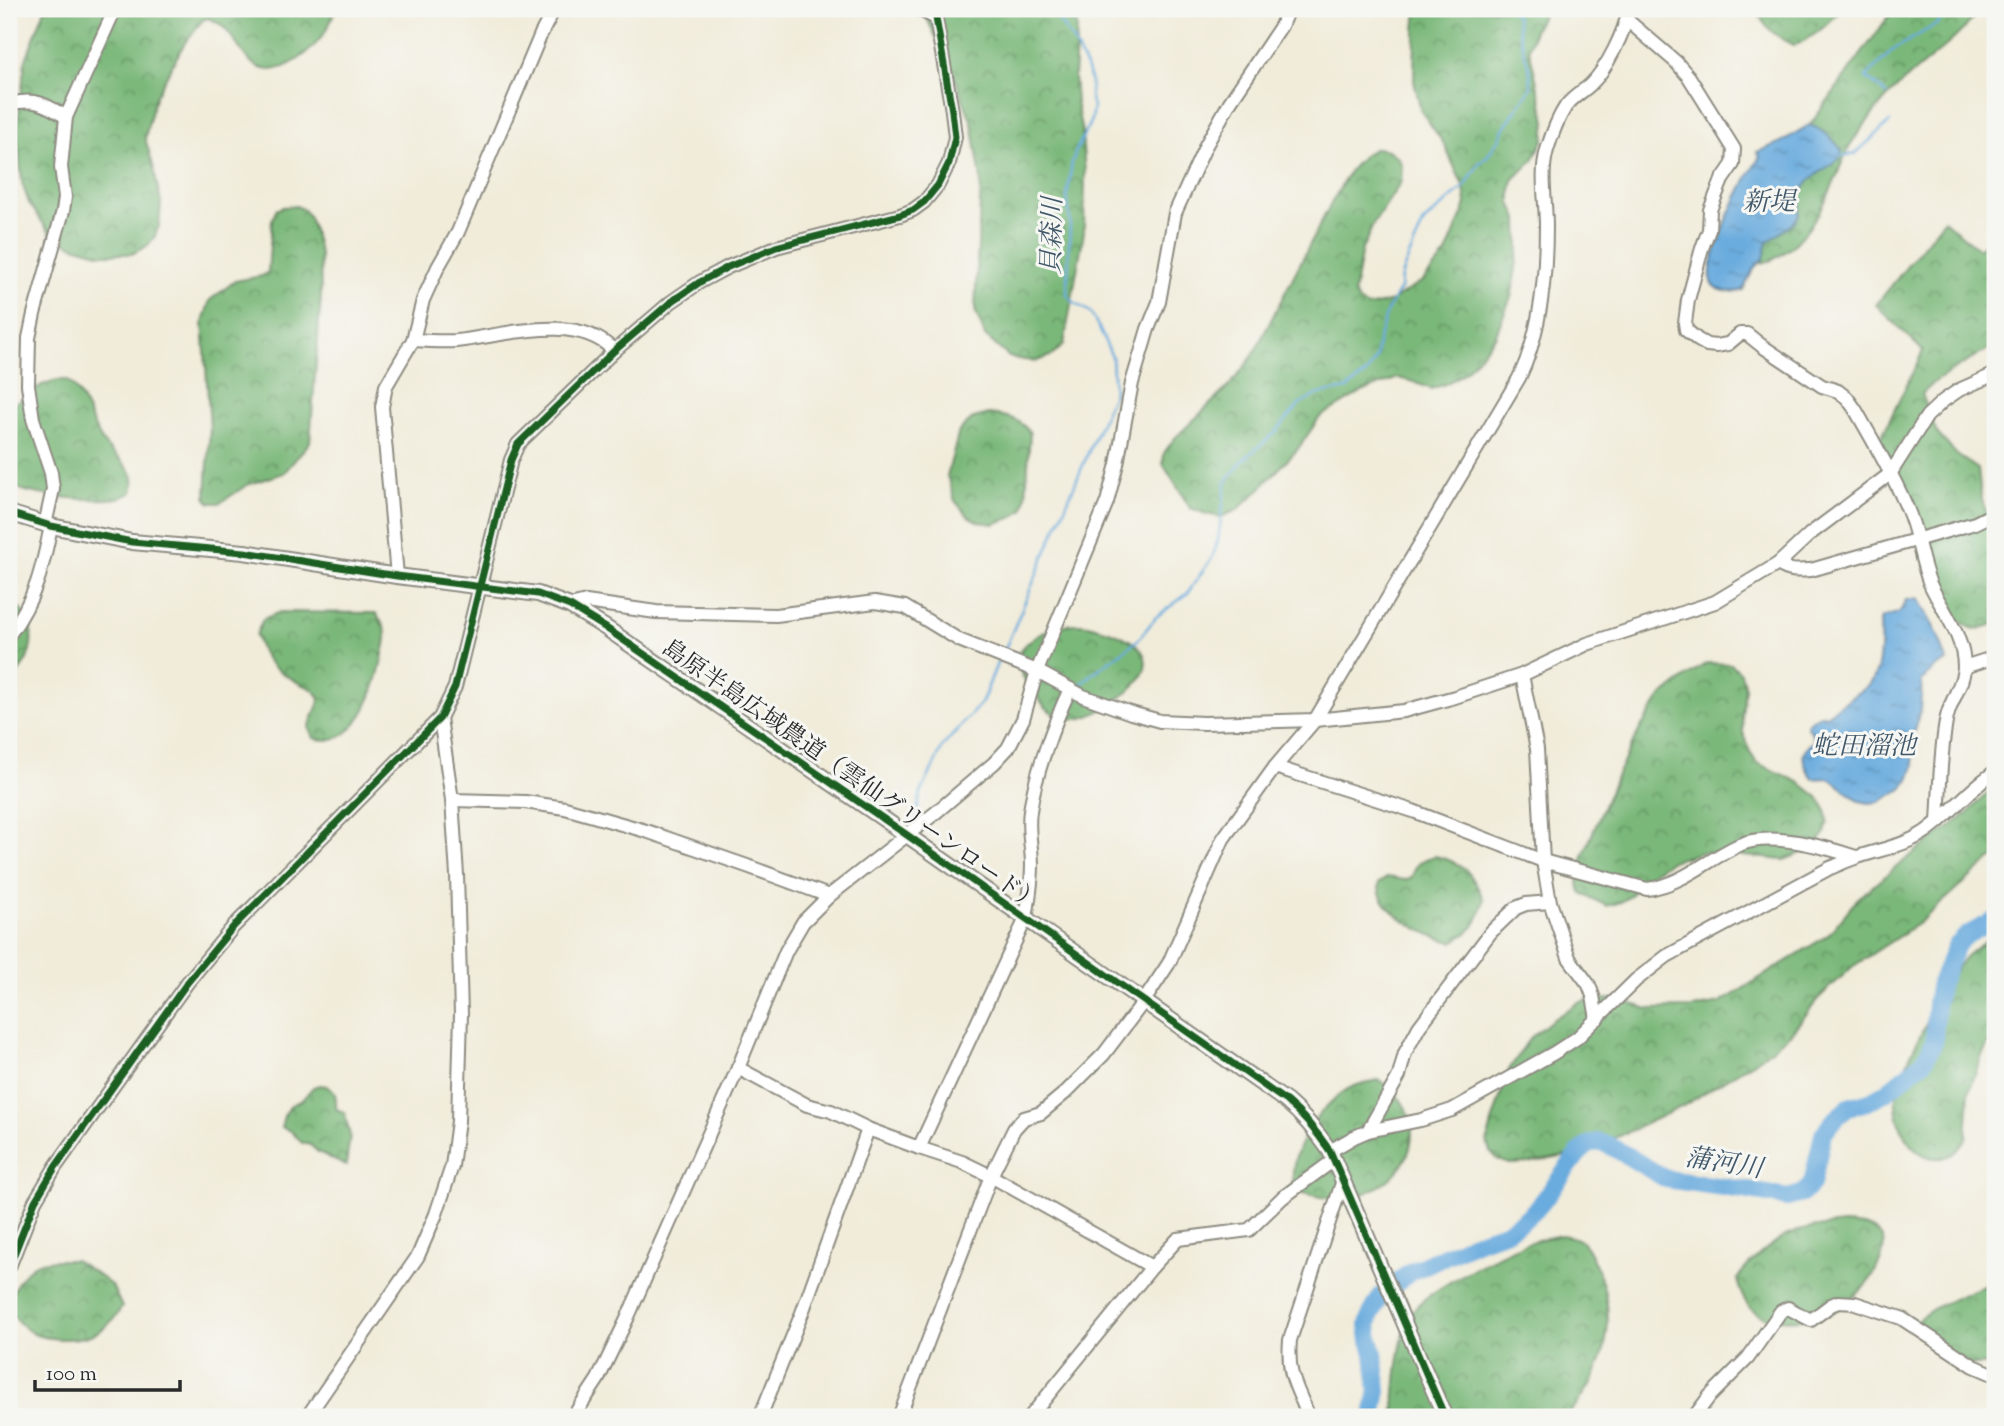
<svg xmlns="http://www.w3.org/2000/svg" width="2004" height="1426" font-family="'Sorts Mill Goudy','Noto Serif JP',serif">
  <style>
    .forest { fill: url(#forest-crowns); stroke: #527252; stroke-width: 2 }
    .water { fill: url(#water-ripples); stroke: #4a6c84; stroke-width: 2 }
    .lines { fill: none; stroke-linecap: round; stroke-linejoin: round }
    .stream { stroke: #6aacde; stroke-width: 2.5 }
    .river { stroke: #6aacde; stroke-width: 18 }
    .minor-casing { stroke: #8e8c82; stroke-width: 16 }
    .tertiary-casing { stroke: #8e8c82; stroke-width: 18 }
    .minor { stroke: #fff; stroke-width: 12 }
    .tertiary { stroke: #fff; stroke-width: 14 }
    .cycleway-casing { stroke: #f6f6f2; stroke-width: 11 }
    .cycleway { stroke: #1b5e20; stroke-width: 7 }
    .labels { text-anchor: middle; stroke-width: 6; stroke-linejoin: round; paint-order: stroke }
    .street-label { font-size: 24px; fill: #2b2b2b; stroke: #f6f6f2 }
    .water-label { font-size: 26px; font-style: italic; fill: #41586a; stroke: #f6f6f2 }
  </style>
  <defs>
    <pattern id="forest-crowns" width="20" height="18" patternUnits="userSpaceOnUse" patternTransform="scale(1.75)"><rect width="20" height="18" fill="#7ab879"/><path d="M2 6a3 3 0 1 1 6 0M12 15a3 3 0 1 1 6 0" fill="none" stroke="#649663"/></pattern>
    <pattern id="water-ripples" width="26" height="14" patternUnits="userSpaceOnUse" patternTransform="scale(1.75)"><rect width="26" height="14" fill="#6aacde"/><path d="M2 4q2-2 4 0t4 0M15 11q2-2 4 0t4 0" fill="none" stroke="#578cb4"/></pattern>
  </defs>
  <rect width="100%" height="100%" fill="#f6f6f2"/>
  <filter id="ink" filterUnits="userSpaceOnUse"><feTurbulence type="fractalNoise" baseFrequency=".0143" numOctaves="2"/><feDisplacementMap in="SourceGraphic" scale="14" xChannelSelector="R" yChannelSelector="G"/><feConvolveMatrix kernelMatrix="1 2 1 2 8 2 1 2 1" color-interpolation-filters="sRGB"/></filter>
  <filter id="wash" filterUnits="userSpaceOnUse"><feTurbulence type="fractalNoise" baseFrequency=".00686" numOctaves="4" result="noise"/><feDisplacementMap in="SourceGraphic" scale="28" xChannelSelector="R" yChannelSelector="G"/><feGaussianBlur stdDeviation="1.57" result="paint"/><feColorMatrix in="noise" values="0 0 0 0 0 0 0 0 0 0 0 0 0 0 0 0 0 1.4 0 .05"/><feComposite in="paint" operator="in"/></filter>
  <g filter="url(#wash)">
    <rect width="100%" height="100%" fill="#f1ecda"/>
    <g class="forest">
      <path d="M45,9H336C332,18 328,29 321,38C307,56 274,82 252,63C234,48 232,25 207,18L203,20L184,44L155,97L145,138L153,165L161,203L159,226L154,238L147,246L132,254H102L74,246L52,236L29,203L22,183L17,130L25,62Z"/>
      <polygon points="933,9 1078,9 1074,77 1076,102 1082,133 1085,174 1084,232 1064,344 1053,355 1037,361 1024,360 1009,357 985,336 975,310 981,179 977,153 972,123 951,68 927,19"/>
      <polygon points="1417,9 1546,9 1534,30 1529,49 1546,121 1544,139 1533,160 1513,180 1511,190 1511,203 1518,219 1519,248 1512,294 1495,337 1466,371 1448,383 1431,389 1414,382 1398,378 1362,392 1320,417 1297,450 1255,494 1236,511 1221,517 1206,514 1190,508 1163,464 1164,453 1174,439 1230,385 1252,357 1328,209 1350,170 1365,154 1376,148 1388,150 1397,157 1402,165 1401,182 1374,223 1362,249 1354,293 1359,302 1368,307 1392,301 1424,280 1446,254 1466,204 1464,188 1444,144 1421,111 1414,81 1415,31"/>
      <path d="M1757,9H1842C1829,23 1813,39 1794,45C1777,37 1763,28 1757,9Z"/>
      <path d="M1894,9H1980C1955,46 1914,67 1884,101C1872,115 1858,132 1849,148C1842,160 1838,174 1832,187C1820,214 1800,247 1772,260C1766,263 1758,263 1751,265L1799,140Z"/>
      <polygon points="297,206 304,210 310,219 320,254 321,297 310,442 284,473 247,485 220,503 210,503 206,497 210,428 203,322 210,300 235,281 262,276 268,272 272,220 276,210 283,207"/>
      <path d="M1944,220L1979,249L1995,231V345L1936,381L1922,394L1937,433L1957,455L1978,469C1980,487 1980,503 1991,519L1995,517V624C1987,628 1978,631 1969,627C1937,611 1920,528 1908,496C1900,478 1887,461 1878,444L1923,351L1876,305Z"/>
      <path d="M58,380H67C88,399 88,421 103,442C111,453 123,460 130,471C135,478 134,485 132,492C131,493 123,497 122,497C101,503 25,497 9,483V407L42,385Z"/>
      <path d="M989,414C1006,416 1020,418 1030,433L1026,496L1023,510L1011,518L994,524L979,522L969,517L955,501L947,476L959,431L974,418Z"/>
      <path d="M9,600C30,613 37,635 27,659C22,669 14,676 9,688Z"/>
      <path d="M280,612L376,613C380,619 385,627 386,633C387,641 383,652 382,660C375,691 356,751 314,738L309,728L320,699C316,689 309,688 299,683C275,670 263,663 256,635L263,619Z"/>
      <path d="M1082,624C1112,630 1172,647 1133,687C1129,692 1122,696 1116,700C1103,710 1085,721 1068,719C1053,718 1043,705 1035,694C1028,684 1019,674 1018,661C1017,642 1051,627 1066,625C1071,624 1077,624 1082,624Z"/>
      <polygon points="1707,663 1731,664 1741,673 1745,688 1742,716 1743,732 1751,754 1757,763 1799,782 1818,797 1826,809 1828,821 1825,834 1812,849 1784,860 1703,852 1671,861 1642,879 1630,896 1621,902 1607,906 1582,894 1578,884 1583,856 1616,777 1641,727 1660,698 1685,678"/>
      <polygon points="1995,785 1995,857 1984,865 1919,923 1852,967 1821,996 1791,1033 1760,1058 1683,1106 1622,1135 1566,1156 1530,1163 1510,1164 1498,1160 1490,1152 1487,1142 1493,1119 1509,1070 1529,1039 1552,1020 1578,1003 1592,999 1614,999 1649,1009 1693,1008 1720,1003 1828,935 1859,897 1910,856 1968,813"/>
      <path d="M1435,856C1466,863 1471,873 1484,900C1478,925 1475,930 1452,942C1429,937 1376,912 1379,883L1388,877L1405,880L1412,877C1416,862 1421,860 1435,856Z"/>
      <path d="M1995,936V1031L1982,1055L1969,1092L1966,1140C1962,1145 1956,1152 1951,1155C1915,1172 1890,1119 1897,1091C1902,1071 1913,1050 1922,1032C1934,1008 1945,983 1961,962C1969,952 1984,942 1995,936Z"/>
      <path d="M1379,1080C1430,1112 1419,1173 1365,1193C1359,1195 1351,1200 1344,1200C1329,1200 1311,1195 1296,1191C1281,1158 1322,1101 1352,1087C1360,1083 1370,1082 1379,1080Z"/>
      <path d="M319,1085C335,1085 337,1095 336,1109L344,1112L350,1135L346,1166L318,1152L308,1143H302L291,1131L281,1127L284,1116L291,1105L302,1100L313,1087Z"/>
      <path d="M1844,1224C1856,1225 1869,1225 1879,1234C1893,1246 1872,1280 1861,1290C1852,1299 1839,1310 1827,1315C1813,1320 1771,1322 1758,1314C1745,1306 1740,1293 1737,1279C1747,1264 1772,1242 1788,1235C1806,1227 1825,1226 1844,1224Z"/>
      <path d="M1562,1235C1566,1236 1574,1237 1578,1239C1588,1245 1593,1261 1598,1271C1620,1323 1603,1378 1566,1417H1527L1518,1414H1507L1504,1417H1394C1394,1392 1399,1327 1415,1308C1429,1290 1508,1249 1531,1242C1541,1239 1552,1237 1562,1235Z"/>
      <path d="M55,1260H74L94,1272L112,1286L122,1307C108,1331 89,1340 61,1339C52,1338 42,1338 34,1334C24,1329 16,1320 9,1311C9,1294 21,1271 38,1263C43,1261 49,1261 55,1260Z"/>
      <path d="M1995,1281V1363C1980,1367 1946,1365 1935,1353C1927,1345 1922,1334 1916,1324C1923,1308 1978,1289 1995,1281Z"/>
    </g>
    <g class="water">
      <path d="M1809,125C1820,127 1836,141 1842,151L1840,158L1811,179L1803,189L1800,200L1799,215L1793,223L1768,242L1764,258L1754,268L1743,290C1733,293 1713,293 1711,279C1707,254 1745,178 1760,157L1757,152L1779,143Z"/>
      <path d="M1918,598L1938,635L1947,661L1936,667L1922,680L1920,711L1910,744L1914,766L1909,779L1902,789L1879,802L1869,803L1859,801L1831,779L1827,778L1813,779C1808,772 1800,758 1805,750C1807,746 1811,744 1814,740L1811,731L1807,727L1808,723L1820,715H1826L1870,684C1881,671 1881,638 1880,620L1882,618L1900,612L1906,600Z"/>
    </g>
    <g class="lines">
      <g class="stream">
        <polyline points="1888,95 1866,77 1893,50 1937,24 1947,9"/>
        <polyline points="1841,156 1855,154 1890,122"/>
        <polyline points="1005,649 1114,392 1112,357 1099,328 1090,312 1075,303 1067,295 1070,220 1067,197 1072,162 1076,151 1091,120 1093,108 1090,94 1091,83 1086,67 1073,41 1051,9"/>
        <polyline points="1076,689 1092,674 1138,640 1156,617 1187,594 1213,556 1218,540 1226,482 1243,460 1275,433 1299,405 1319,394 1347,389 1367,373 1376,358 1378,342 1387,311 1400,289 1401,277 1404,268 1424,222 1466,185 1479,163 1486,158 1499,139 1503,129 1531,88 1530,71 1520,38 1516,15 1509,9"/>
        <polyline points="915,821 921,793 943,746 982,702 998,661"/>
      </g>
      <polyline class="river" points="1373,1417 1378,1390 1374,1353 1370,1340 1368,1325 1371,1314 1381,1296 1410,1272 1480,1240 1505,1232 1524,1220 1540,1205 1578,1154 1588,1145 1597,1142 1609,1145 1666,1179 1758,1192 1787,1198 1802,1194 1812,1184 1823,1134 1836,1118 1849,1107 1870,1101 1886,1092 1924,1061 1934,1042 1936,1004 1940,983 1957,945 1967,935 1995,920"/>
    </g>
  </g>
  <g filter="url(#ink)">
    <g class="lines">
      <defs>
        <g id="minor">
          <polyline points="918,9 936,18"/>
          <path d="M1627,20L1676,62L1689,77L1734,149L1733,164L1722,180L1710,210L1709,230L1702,248L1688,300L1685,323L1686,330L1698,340L1707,345L1716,346L1728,344L1740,334H1747L1762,346L1822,386L1838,391L1847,398L1855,409C1873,441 1893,474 1907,508C1918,532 1920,559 1930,584C1942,610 1964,636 1964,667C1964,685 1948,703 1946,722C1940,755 1940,789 1938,822"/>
          <path d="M9,104C35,98 44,103 66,117"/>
          <path d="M413,340C427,341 442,342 456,341C503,336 577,311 614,351"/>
          <polyline points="45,525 53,489 51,473 33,419 28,385 29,338 34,314 63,211 65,197 61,167 66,117 115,9"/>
          <path d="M1778,564C1789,572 1798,571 1811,570L1975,523L1995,513"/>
          <polyline points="397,576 382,407 386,386 413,340 423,300 438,267 458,232 541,34 554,9"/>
          <polyline points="570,606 586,602 656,612 776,615 875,602 905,607 959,640 1037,671 1083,696 1131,713 1160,721 1204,723 1315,720 1404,711 1455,697 1522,675 1587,644 1715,602 1778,564 1810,534 1890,474 1927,416 1943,401 1959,390 1995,374"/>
          <path d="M9,635C36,598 42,570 51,526"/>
          <polyline points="1964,667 1995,657"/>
          <polyline points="1522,675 1537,749 1543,861 1550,902 1569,958 1589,985 1593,996 1597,1019"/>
          <path d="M1275,767L1413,811L1543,861L1647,889C1682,885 1708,859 1739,845C1770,831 1825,847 1856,857"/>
          <polyline points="452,800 525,802 565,808 646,831 747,866 829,896"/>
          <polyline points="738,1068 807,1105 831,1111 868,1129"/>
          <polyline points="1368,1131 1399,1076 1405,1053 1419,1027 1491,932 1516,908 1526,904 1550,902"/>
          <polyline points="919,1148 962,1162 991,1176 1152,1267"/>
          <path d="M1330,1151L1354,1137L1368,1131L1421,1120L1452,1110L1554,1053L1577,1038L1636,980L1667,956L1830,868C1838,865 1846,861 1855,858C1879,849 1903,847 1925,832C1951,814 1970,788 1995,772"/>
          <polyline points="9,1267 35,1201 56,1166 187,983 234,926 440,718 455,687 511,460 518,444 614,351 671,302 700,282 728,267 776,247 900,215 913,210 924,202 938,185 949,163 955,137 952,111 936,18 937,9"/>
          <polyline points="307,1417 418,1256 436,1214 452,1166 458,1121 461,1014 457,875 452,800 440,718"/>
          <polyline points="573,1417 598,1379 627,1319 738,1068 786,951 803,922 829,896 934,814 994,763 1008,748 1023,719 1037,671 1107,502 1117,464 1132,383 1148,329 1159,302 1175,213 1206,145 1230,102 1281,26 1288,9"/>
          <path d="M760,1417L802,1313L868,1129L919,1148L1026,918C1029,900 1032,883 1032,865C1032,847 1027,830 1030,811C1035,774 1054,723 1070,689"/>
          <path d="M899,1417L991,1176L1014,1129L1024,1118L1041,1113L1065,1093L1104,1054L1144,1001L1169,963L1223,839L1275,767L1315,720L1519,378C1541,333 1546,276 1546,226C1546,201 1540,174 1547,150C1551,137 1558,118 1566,106C1573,97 1582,92 1590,85C1607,69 1625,31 1629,9"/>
          <polyline points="1030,1417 1152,1267 1178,1239 1249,1230 1282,1198 1334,1160"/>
          <path d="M1309,1417C1296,1385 1287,1376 1290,1340L1343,1180"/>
          <polyline points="1694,1417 1709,1397 1748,1358 1781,1311 1788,1308 1811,1320 1831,1305 1838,1302 1855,1303 1901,1318 1974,1366 1995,1375"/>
        </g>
        <path id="tertiary" d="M9,513L51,526L132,542L244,552L397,576L538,594L570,606L606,628L907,835L1286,1101C1304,1116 1317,1132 1330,1151L1445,1417"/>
      </defs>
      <use href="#minor" class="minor-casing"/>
      <use href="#tertiary" class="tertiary-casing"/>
      <use href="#minor" class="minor"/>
      <use href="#tertiary" class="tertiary"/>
      <defs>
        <g id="cycleway">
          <path d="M9,513L51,526L132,542L244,552L397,576L538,594L570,606L606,628L907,835L1286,1101C1304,1116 1317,1132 1330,1151L1445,1417"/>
          <polyline points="9,1267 35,1201 56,1166 187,983 234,926 440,718 455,687 511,460 518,444 614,351 671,302 700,282 728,267 776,247 900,215 913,210 924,202 938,185 949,163 955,137 952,111 936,18 937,9"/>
        </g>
      </defs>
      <use href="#cycleway" class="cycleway-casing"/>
      <use href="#cycleway" class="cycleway"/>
    </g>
  </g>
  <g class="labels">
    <g class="street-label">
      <text transform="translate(852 775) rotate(35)" y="8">島原半島広域農道（雲仙グリーンロード）</text>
    </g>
    <g class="water-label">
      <text x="1769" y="210">新堤</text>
      <text transform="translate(1051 236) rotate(-89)" y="9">貝森川</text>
      <text x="1864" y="754">蛇田溜池</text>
      <text transform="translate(1724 1162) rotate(9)" y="9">蒲河川</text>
    </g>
  </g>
  <rect width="2004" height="1426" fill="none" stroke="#f6f6f2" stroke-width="35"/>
  <path d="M35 1380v10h145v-10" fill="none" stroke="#2b2b2b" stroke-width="3.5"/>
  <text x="46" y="1380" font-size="21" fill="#2b2b2b" stroke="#f6f6f2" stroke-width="5" paint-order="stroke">100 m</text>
</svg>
